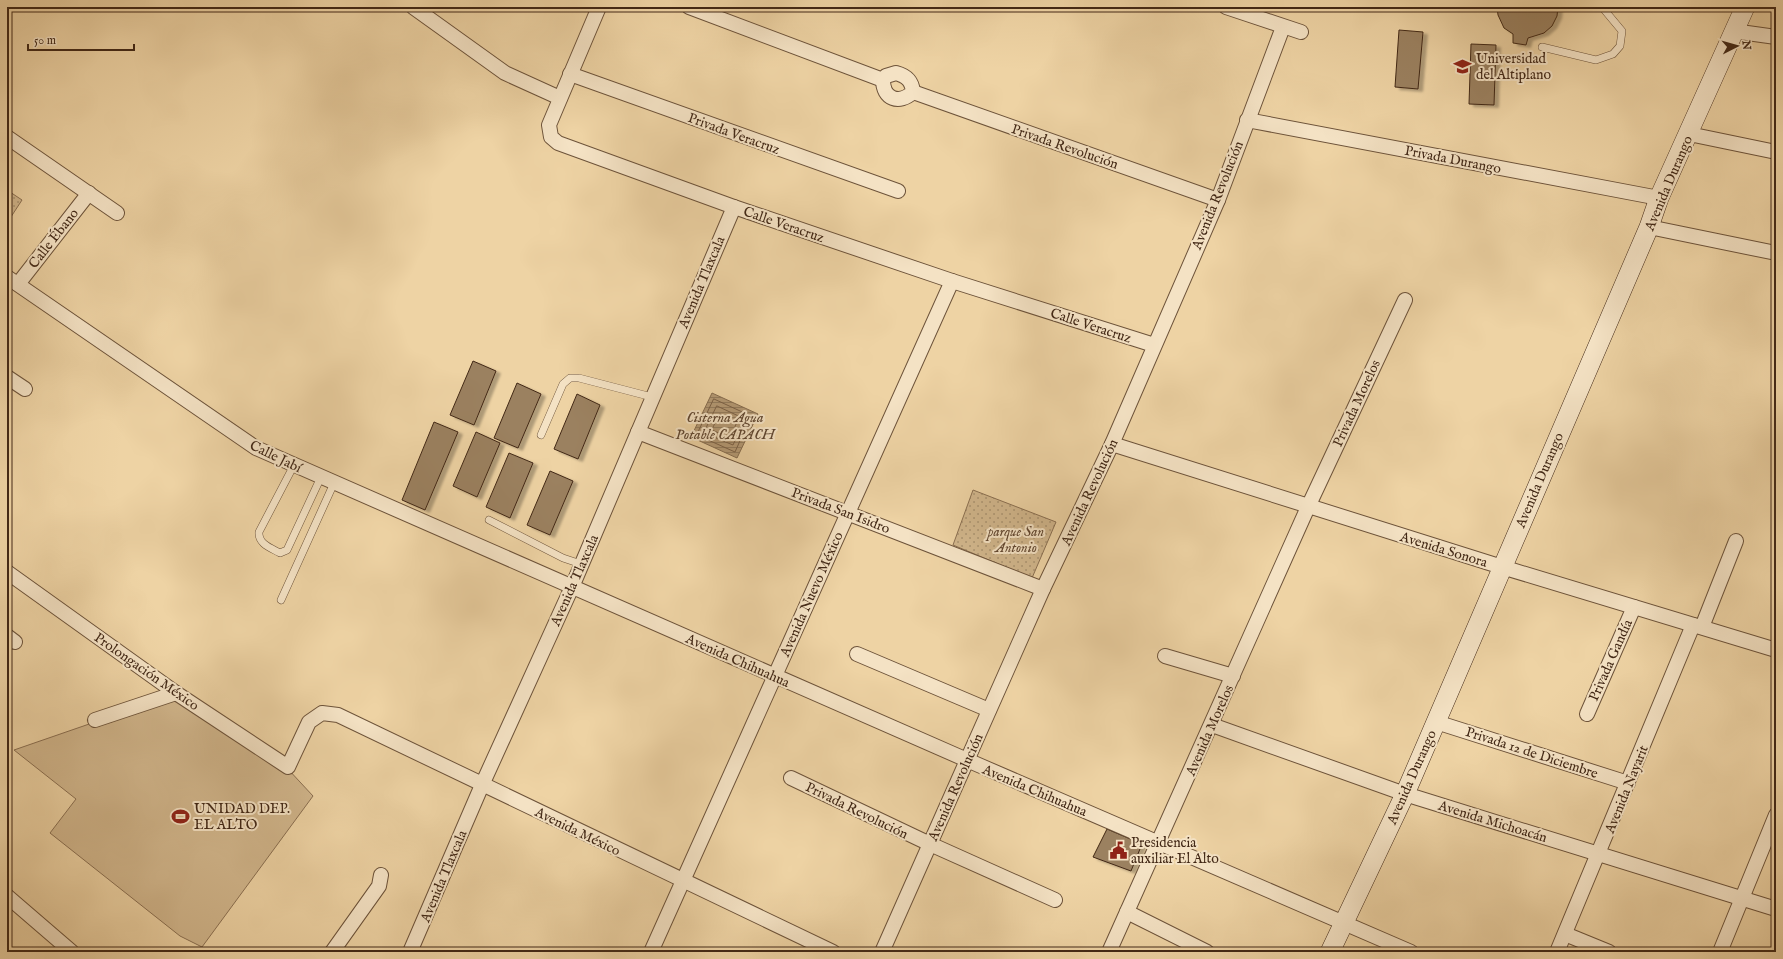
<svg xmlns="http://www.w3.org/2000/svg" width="1783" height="959" font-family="'IM FELL English',serif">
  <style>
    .grass { fill: #d1b68c; stroke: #8a6f51 }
    .park { fill: url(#park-dots); stroke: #8a6f51 }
    .water { fill: url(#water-rules); stroke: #866c4e }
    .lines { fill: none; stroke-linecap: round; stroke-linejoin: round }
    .shore { stroke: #7b6045; stroke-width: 1 }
    .building { fill: #9b8160; stroke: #422816; filter: url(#shadow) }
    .lane-casing { stroke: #6d533a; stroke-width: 8 }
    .street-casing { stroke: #6d533a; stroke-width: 16 }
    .secondary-casing { stroke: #422816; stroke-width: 20 }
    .lane { stroke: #f4e2c4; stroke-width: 7 }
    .street { stroke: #f4e2c4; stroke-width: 14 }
    .secondary { stroke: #f4e2c4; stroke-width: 19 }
    .labels { text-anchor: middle; stroke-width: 4; stroke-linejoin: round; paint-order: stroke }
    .poi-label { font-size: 14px; fill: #422816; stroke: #f4e2c4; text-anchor: start }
    .street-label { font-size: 14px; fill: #422816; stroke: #f4e2c4 }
    .park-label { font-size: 14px; font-style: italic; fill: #5f442e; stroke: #f4e2c4 }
    .water-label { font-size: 15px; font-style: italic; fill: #5e442e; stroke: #f4e2c4 }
  </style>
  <defs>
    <pattern id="park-dots" width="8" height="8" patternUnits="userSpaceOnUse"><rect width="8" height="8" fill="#d1b68c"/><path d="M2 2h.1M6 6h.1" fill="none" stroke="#ab9471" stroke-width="1.8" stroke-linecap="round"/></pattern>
    <pattern id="water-rules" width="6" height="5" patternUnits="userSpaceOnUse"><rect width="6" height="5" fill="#b49974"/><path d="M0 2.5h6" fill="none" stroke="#947d5e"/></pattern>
    <filter id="shadow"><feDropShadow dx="4.5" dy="2.5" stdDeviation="1" flood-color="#0004"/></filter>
  </defs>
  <rect width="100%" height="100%" fill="#eed3a4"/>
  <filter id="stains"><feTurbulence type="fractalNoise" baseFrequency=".005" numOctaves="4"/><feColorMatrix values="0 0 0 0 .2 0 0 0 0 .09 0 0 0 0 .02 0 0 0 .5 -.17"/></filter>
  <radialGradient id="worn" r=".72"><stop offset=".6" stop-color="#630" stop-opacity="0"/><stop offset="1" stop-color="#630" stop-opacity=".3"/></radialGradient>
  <polygon class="grass" points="176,694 287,768 313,796 202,947 180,936 50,833 76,799 14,750"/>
  <g class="park">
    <polygon points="7,190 22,200 7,223"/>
    <polygon points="973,490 1056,522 1032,578 953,545"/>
  </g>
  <polygon class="water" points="712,393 758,414 737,458 691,437"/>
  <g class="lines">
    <g class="shore">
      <polygon points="714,399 751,416 735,452 697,435"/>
      <polygon points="717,406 745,419 733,445 704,433"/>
      <polygon points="720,414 737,422 730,438 712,430"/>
    </g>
  </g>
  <g class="building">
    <polygon points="1497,7 1558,7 1557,16 1552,26 1544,33 1528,38 1526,45 1513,43 1513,34 1504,28 1498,15"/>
    <polygon points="1399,30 1423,32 1418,89 1395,87"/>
    <polygon points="1471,44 1496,45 1494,105 1469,104"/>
    <polygon points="473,361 496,371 474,425 450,415"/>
    <polygon points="517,383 541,394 518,448 494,438"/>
    <polygon points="577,394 600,405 578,459 554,449"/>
    <polygon points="434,422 458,432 425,510 402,500"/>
    <polygon points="476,432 500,443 477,497 453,486"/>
    <polygon points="509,453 533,463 510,518 486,507"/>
    <polygon points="550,471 573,481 550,535 527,525"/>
    <polygon points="1107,829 1142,844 1131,871 1093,857"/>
  </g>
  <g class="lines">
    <defs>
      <g id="lane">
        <polyline points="1542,47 1596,60 1613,54 1620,46 1622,31 1602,7"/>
        <polyline points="541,435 563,384 570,378 579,378 652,397"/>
        <path d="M294,465L259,532C258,544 271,548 280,553L287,550L321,477"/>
        <polyline points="489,520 563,558 581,564"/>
        <polyline points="281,600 334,483"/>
      </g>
      <g id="street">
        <polyline points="413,7 505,73 560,98"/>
        <polyline points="599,7 549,125 551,137 558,143 734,207 952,281 1154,345"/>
        <polyline points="689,7 883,80"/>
        <polyline points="1226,7 1301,32"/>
        <polyline points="1733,31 1776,37"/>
        <path d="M896,73C907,76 912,81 913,92C899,105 883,99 883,80L886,76Z"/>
        <polyline points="570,74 898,191"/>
        <polyline points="913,92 1218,200"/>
        <polyline points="1247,120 1659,198"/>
        <polyline points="1689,134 1776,152"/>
        <polyline points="7,137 117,213"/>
        <polyline points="1649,227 1776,253"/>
        <polyline points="7,277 256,448 967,760 1411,952"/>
        <polyline points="18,284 89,193"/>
        <polyline points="7,377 25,389"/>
        <polyline points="638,432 1043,589"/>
        <polyline points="1112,444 1502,567 1776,650"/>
        <polyline points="7,572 176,693 288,767 309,722 322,713 338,715 833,952"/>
        <polyline points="1702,627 1736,541"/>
        <polyline points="7,636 15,642"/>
        <polyline points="857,654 989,710"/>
        <polyline points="1165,656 1233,676"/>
        <polyline points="1587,714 1634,607"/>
        <polyline points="95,720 176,693"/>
        <polyline points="1436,722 1628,783"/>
        <polyline points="1212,725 1405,794 1776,909"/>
        <polyline points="791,778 930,844 1055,900"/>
        <polyline points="7,896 72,952"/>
        <polyline points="1127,912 1207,952"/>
        <polyline points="1565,934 1609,952"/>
        <polyline points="332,952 379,886 381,875"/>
        <polyline points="410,952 482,785 572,587 734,207"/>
        <polyline points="651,952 952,281"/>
        <polyline points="882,952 1043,589 1112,444 1218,200 1283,27"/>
        <polyline points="1109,952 1308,507 1405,300"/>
        <polyline points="1557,952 1693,625"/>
        <polyline points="1720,952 1776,815"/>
      </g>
      <polyline id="secondary" points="1330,952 1405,794 1649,227 1659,198 1745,7"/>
    </defs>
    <use href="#lane" class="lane-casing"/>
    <use href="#street" class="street-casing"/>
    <use href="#secondary" class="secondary-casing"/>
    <use href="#lane" class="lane"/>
    <use href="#street" class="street"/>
    <use href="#secondary" class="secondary"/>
  </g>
  <defs>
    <symbol id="university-bare" viewBox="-9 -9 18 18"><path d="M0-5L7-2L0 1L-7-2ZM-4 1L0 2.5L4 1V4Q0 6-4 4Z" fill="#8f2418" stroke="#f4e2c4" stroke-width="2.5" paint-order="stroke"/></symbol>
    <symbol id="stadium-bare" viewBox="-9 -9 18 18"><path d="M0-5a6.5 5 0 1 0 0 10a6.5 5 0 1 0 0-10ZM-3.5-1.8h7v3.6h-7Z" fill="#8f2418" stroke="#f4e2c4" stroke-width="2.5" paint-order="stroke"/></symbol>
    <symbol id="civic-bare" viewBox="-9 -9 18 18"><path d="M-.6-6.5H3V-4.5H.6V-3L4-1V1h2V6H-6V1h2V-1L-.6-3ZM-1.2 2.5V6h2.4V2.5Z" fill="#8f2418" stroke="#f4e2c4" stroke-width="2.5" paint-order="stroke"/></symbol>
  </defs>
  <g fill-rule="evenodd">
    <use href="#university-bare" x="1450" y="54" width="25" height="25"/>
    <use href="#stadium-bare" x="168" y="804" width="25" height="25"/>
    <use href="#civic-bare" x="1106" y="838" width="25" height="25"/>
  </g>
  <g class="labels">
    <g class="poi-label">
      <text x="1476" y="63">Universidad<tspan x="1476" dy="16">del Altiplano</tspan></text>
      <text x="194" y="813">UNIDAD DEP.<tspan x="194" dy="16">EL ALTO</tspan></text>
      <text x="1131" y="847">Presidencia<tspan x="1131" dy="16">auxiliar El Alto</tspan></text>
    </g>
    <g class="street-label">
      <text transform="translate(734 133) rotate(20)" y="5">Privada Veracruz</text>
      <text transform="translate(1065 146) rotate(19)" y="5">Privada Revolución</text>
      <text transform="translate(1453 159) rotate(11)" y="5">Privada Durango</text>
      <text transform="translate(1668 183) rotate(-67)" y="5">Avenida Durango</text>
      <text transform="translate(1217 195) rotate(-68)" y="5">Avenida Revolución</text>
      <text transform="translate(784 224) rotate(19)" y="5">Calle Veracruz</text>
      <text transform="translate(53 238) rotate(-52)" y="5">Calle Ébano</text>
      <text transform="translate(701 282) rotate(-67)" y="5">Avenida Tlaxcala</text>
      <text transform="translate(1091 325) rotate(18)" y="5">Calle Veracruz</text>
      <text transform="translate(1356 403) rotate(-65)" y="5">Privada Morelos</text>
      <text transform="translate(276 456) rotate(26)" y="5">Calle Jabí</text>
      <text transform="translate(1539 480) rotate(-67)" y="5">Avenida Durango</text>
      <text transform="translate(1089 492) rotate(-65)" y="5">Avenida Revolución</text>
      <text transform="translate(841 510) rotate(21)" y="5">Privada San Isidro</text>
      <text transform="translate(1444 549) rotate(17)" y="5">Avenida Sonora</text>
      <text transform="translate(574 580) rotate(-66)" y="5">Avenida Tlaxcala</text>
      <text transform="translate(811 594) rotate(-66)" y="5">Avenida Nuevo México</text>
      <text transform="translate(738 660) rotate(24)" y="5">Avenida Chihuahua</text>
      <text transform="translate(1610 660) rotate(-66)" y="5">Privada Gandía</text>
      <text transform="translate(147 671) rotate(35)" y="5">Prolongación México</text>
      <text transform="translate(1209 730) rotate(-66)" y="5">Avenida Morelos</text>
      <text transform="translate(1532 752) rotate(18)" y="5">Privada 12 de Diciembre</text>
      <text transform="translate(1411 777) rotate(-66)" y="5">Avenida Durango</text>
      <text transform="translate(955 787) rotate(-66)" y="5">Avenida Revolución</text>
      <text transform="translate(1626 789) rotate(-68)" y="5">Avenida Nayarit</text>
      <text transform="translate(1035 790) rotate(23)" y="5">Avenida Chihuahua</text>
      <text transform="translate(857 810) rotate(26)" y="5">Privada Revolución</text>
      <text transform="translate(1493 821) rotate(17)" y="5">Avenida Michoacán</text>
      <text transform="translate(578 831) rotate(26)" y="5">Avenida México</text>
      <text transform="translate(443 876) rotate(-67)" y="5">Avenida Tlaxcala</text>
    </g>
    <g class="park-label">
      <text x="1016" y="536">parque San<tspan x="1016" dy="16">Antonio</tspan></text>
    </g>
    <g class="water-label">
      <text x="725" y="422">Cisterna Agua<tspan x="725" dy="17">Potable CAPACH</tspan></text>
    </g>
  </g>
  <rect width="1783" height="959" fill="none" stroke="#eed3a4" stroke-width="24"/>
  <rect x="8" y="8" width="1767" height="943" fill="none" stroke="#422816" stroke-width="2"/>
  <rect x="12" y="12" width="1759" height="935" fill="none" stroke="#422816"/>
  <g transform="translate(1737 46) rotate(84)" stroke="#f4e2c4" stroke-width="3" paint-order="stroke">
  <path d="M0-3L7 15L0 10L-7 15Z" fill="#422816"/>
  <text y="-6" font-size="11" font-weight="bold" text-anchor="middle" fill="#422816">N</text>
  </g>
  <path d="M28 44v6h106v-6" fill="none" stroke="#422816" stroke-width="2"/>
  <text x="34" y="44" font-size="12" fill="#422816" stroke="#f4e2c4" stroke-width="3" paint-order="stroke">50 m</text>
  <rect width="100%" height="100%" filter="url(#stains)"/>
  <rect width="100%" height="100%" fill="url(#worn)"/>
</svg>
